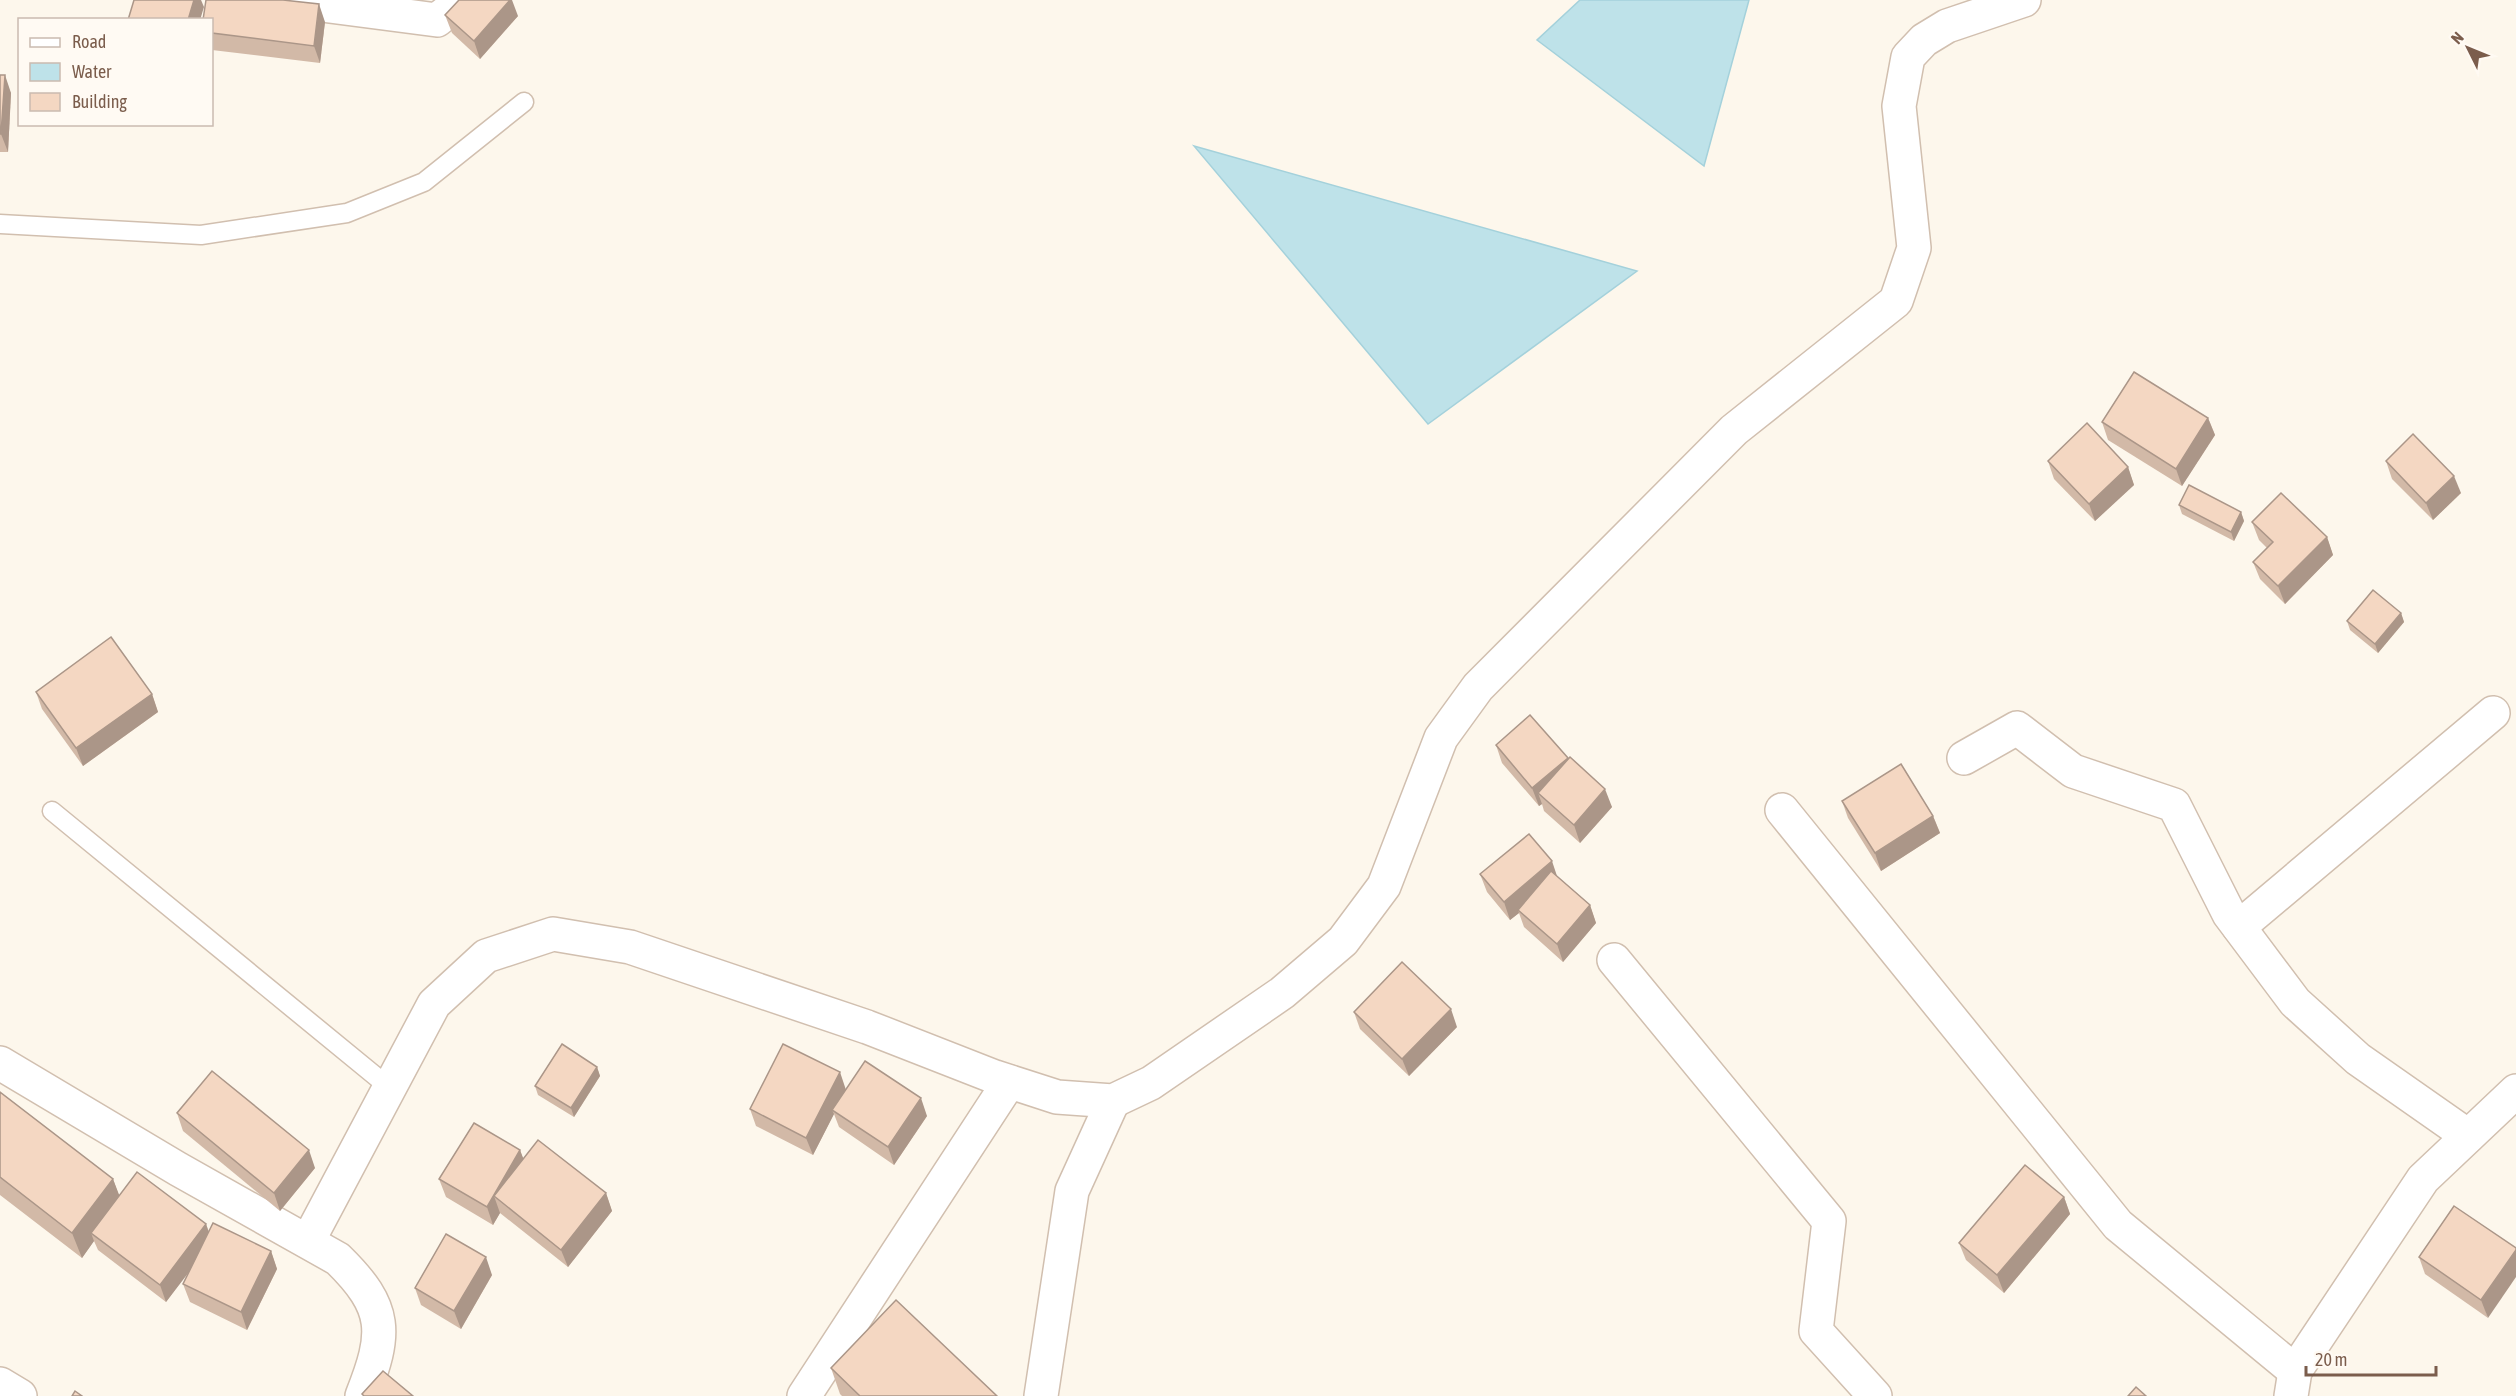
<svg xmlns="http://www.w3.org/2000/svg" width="2516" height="1396" font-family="'Asap Condensed',sans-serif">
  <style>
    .water { fill: #bee2e9; stroke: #a4d1db; stroke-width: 1.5 }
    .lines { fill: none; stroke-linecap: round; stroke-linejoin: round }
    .service-casing { stroke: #d1bfaf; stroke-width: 21 }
    .minor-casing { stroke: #d1bfaf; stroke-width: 36 }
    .service { stroke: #fff; stroke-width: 18 }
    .minor { stroke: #fff; stroke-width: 33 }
    .wall { fill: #d2b9a7 }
    .shaded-wall { fill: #ab9688 }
    .building { fill: #f4d7c2; stroke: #ab9688; stroke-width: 1.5 }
  </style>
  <rect width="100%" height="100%" fill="#fdf7ec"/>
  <g class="water">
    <polygon points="1580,0 1749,0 1704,166 1537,40"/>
    <polygon points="1194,146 1637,271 1428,424"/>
  </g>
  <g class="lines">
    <defs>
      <g id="service">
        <polyline points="0,224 201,235 347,213 424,182 524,102"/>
        <polyline points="52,811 390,1088"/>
      </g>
      <g id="minor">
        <polyline points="283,0 437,20 462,0"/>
        <polyline points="1964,758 2017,728 2073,771 2174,805 2229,914 2295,1002 2358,1059 2468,1136"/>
        <polyline points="1782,810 2118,1225 2295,1371"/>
        <polyline points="2239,927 2493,713"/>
        <polyline points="1614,960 1829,1221 1816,1331 1875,1396"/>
        <path d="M0,1063L178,1169L338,1259C388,1308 387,1333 362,1396"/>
        <polyline points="308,1241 434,1004 486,956 553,934 630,947 867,1027 995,1077 1057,1097 1113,1101 1151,1083 1282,993 1343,941 1384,886 1441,738 1478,687 1734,430 1896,301 1914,248 1899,106 1908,57 1924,40 1947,26 2024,0"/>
        <polyline points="0,1384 20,1396"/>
        <polyline points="804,1396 1009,1082"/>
        <polyline points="1041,1396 1072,1191 1113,1101"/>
        <polyline points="2291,1396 2295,1371 2423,1179 2516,1091"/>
      </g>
    </defs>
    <use href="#service" class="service-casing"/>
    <use href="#minor" class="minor-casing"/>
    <use href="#service" class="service"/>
    <use href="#minor" class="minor"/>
  </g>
  <g class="wall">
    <polygon points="445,15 518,16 480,59 452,33"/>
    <polygon points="212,20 325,22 320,63 212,50"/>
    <polygon points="0,75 11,93 8,152 0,152"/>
    <polygon points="2208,418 2215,435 2182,486 2108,440 2102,422"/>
    <polygon points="2048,461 2128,467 2134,485 2095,521 2054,479"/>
    <polygon points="2386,461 2461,493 2433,520 2392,479"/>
    <polygon points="2179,505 2241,512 2244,521 2234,541 2182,514"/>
    <polygon points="2252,522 2327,537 2333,555 2285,604 2260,579 2253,562 2267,548 2259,540"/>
    <polygon points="2401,613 2404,622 2378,653 2350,630 2347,621"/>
    <polygon points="36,692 152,694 158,712 83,766 42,709"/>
    <polygon points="1496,745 1568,759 1612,807 1580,843 1544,811 1542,804 1539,806 1502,763"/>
    <polygon points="1842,801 1933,816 1940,833 1881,871 1848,818"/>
    <polygon points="1480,874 1558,877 1590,905 1596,923 1563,962 1524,927 1519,913 1510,920 1487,892"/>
    <polygon points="1354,1012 1457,1027 1409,1076 1360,1029"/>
    <polygon points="597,1067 600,1076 574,1117 538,1095 535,1086"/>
    <polygon points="846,1089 927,1116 894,1165 839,1127 834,1114 813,1155 756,1126 750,1109"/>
    <polygon points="0,1092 113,1179 119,1196 206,1224 209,1232 271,1251 277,1269 247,1330 190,1302 183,1284 189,1271 166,1302 98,1250 94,1241 82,1258 0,1195"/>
    <polygon points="177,1113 315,1168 280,1211 183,1131"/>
    <polygon points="520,1150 523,1159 606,1193 612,1211 568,1267 500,1213 493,1225 446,1197 439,1179"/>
    <polygon points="2064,1197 2070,1214 2004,1293 1966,1260 1959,1243"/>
    <polygon points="2454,1206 2488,1318 2425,1274 2419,1257"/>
    <polygon points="492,1275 461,1329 421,1305 415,1288"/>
    <polygon points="831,1368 997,1396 842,1396 840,1394"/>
  </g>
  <g class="shaded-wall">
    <polygon points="194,0 201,0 204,7 200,20 188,20"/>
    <polygon points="510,0 512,0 518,16 480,59 474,41"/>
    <polygon points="319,4 325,22 320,63 314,46"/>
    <polygon points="5,75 11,93 8,152 1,134"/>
    <polygon points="2208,418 2215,435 2182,486 2176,469"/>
    <polygon points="2128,467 2134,485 2095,521 2089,504"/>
    <polygon points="2454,476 2461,493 2433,520 2426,503"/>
    <polygon points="2241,512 2244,521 2234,541 2231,532"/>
    <polygon points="2327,537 2333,555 2285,604 2278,586"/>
    <polygon points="2401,613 2404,622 2378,653 2375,644"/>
    <polygon points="152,694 158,712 83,766 76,748"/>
    <polygon points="1568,758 1546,800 1538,793 1542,804 1539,806 1532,788"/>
    <polygon points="1605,789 1612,807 1580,843 1574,825"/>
    <polygon points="1933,816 1940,833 1881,871 1875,853"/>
    <polygon points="1552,861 1558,879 1518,910 1519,913 1510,920 1504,902"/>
    <polygon points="1590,905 1596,923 1563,962 1557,944"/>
    <polygon points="1451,1009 1457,1027 1409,1076 1402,1059"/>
    <polygon points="597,1067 600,1076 574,1117 571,1108"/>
    <polygon points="840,1072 846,1090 832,1110 834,1114 813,1155 806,1138"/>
    <polygon points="921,1098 927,1116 894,1165 888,1147"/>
    <polygon points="309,1150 315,1168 280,1211 274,1193"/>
    <polygon points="520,1150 527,1168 494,1196 500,1213 493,1225 487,1207"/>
    <polygon points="113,1179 123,1205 91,1233 94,1241 82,1258 72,1233"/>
    <polygon points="606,1193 612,1211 568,1267 561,1250"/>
    <polygon points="2064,1197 2070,1214 2004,1293 1997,1275"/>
    <polygon points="206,1224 212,1242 166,1302 160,1285"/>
    <polygon points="2516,1250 2516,1277 2488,1318 2481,1300"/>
    <polygon points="271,1251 277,1269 247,1330 241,1312"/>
    <polygon points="486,1257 492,1275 461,1329 454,1311"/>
  </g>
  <g class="building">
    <polygon points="134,0 194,0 188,20 128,20"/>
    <polygon points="206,0 283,0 319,4 314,46 212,33 212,20 203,20"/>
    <polygon points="459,0 510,0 474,41 445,15"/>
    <polygon points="0,75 5,75 1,134 0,134"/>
    <polygon points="2134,372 2208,418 2176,469 2102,422"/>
    <polygon points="2087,423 2128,467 2089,504 2048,461"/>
    <polygon points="2413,434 2454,476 2426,503 2386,461"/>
    <polygon points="2189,485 2241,512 2231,532 2179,505"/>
    <polygon points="2281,493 2327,537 2278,586 2253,562 2273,542 2252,522"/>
    <polygon points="2373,590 2401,613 2375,644 2347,621"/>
    <polygon points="111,637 152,694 76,748 36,692"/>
    <polygon points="1530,715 1568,758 1532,788 1496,745"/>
    <polygon points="1570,757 1605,789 1574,825 1538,793"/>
    <polygon points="1901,764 1933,816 1875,853 1842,801"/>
    <polygon points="1529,834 1552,861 1504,902 1480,874"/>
    <polygon points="1551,871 1590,905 1557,944 1518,910"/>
    <polygon points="1402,962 1451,1009 1402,1059 1354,1012"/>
    <polygon points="562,1044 597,1067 571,1108 535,1086"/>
    <polygon points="783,1044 840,1072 806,1138 750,1109"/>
    <polygon points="865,1061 921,1098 888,1147 832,1110"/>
    <polygon points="212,1071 309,1150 274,1193 177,1113"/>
    <polygon points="0,1092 113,1179 72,1233 0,1177"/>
    <polygon points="474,1123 520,1150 487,1207 439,1179"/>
    <polygon points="538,1140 606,1193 561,1250 494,1196"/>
    <polygon points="2025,1165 2064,1197 1997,1275 1959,1243"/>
    <polygon points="137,1172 206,1224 160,1285 91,1233"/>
    <polygon points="2454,1206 2516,1248 2516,1250 2481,1300 2419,1257"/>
    <polygon points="213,1223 271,1251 241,1312 183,1284"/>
    <polygon points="446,1234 486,1257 454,1311 415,1288"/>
    <polygon points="896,1300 997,1396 860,1396 831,1368"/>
    <polygon points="383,1371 413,1396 364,1396 362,1394"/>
    <polygon points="2136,1387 2146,1396 2128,1396"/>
    <polygon points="75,1391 82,1396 72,1396"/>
  </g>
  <rect x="18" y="18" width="195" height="108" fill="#fffaf3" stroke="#cabbb0" stroke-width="1.5"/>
  <rect x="30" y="38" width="30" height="9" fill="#ffffff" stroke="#cabbb0" stroke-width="1.5"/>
  <text x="72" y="48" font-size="18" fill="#7b5d4c">Road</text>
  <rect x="30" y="63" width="30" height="18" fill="#bee2e9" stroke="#cabbb0" stroke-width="1.5"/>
  <text x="72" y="78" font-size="18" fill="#7b5d4c">Water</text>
  <rect x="30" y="93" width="30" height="18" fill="#f4d7c2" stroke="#cabbb0" stroke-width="1.5"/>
  <text x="72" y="108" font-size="18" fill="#7b5d4c">Building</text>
  <g transform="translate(2468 48) rotate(313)" stroke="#fffaf3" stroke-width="4.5" paint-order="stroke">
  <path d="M0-4.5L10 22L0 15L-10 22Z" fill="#7b5d4c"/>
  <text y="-9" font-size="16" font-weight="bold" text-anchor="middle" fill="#7b5d4c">N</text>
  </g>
  <path d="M2306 1366v9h130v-9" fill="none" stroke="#7b5d4c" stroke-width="3"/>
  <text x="2315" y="1366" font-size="18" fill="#7b5d4c" stroke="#fffaf3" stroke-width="4.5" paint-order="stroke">20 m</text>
</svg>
